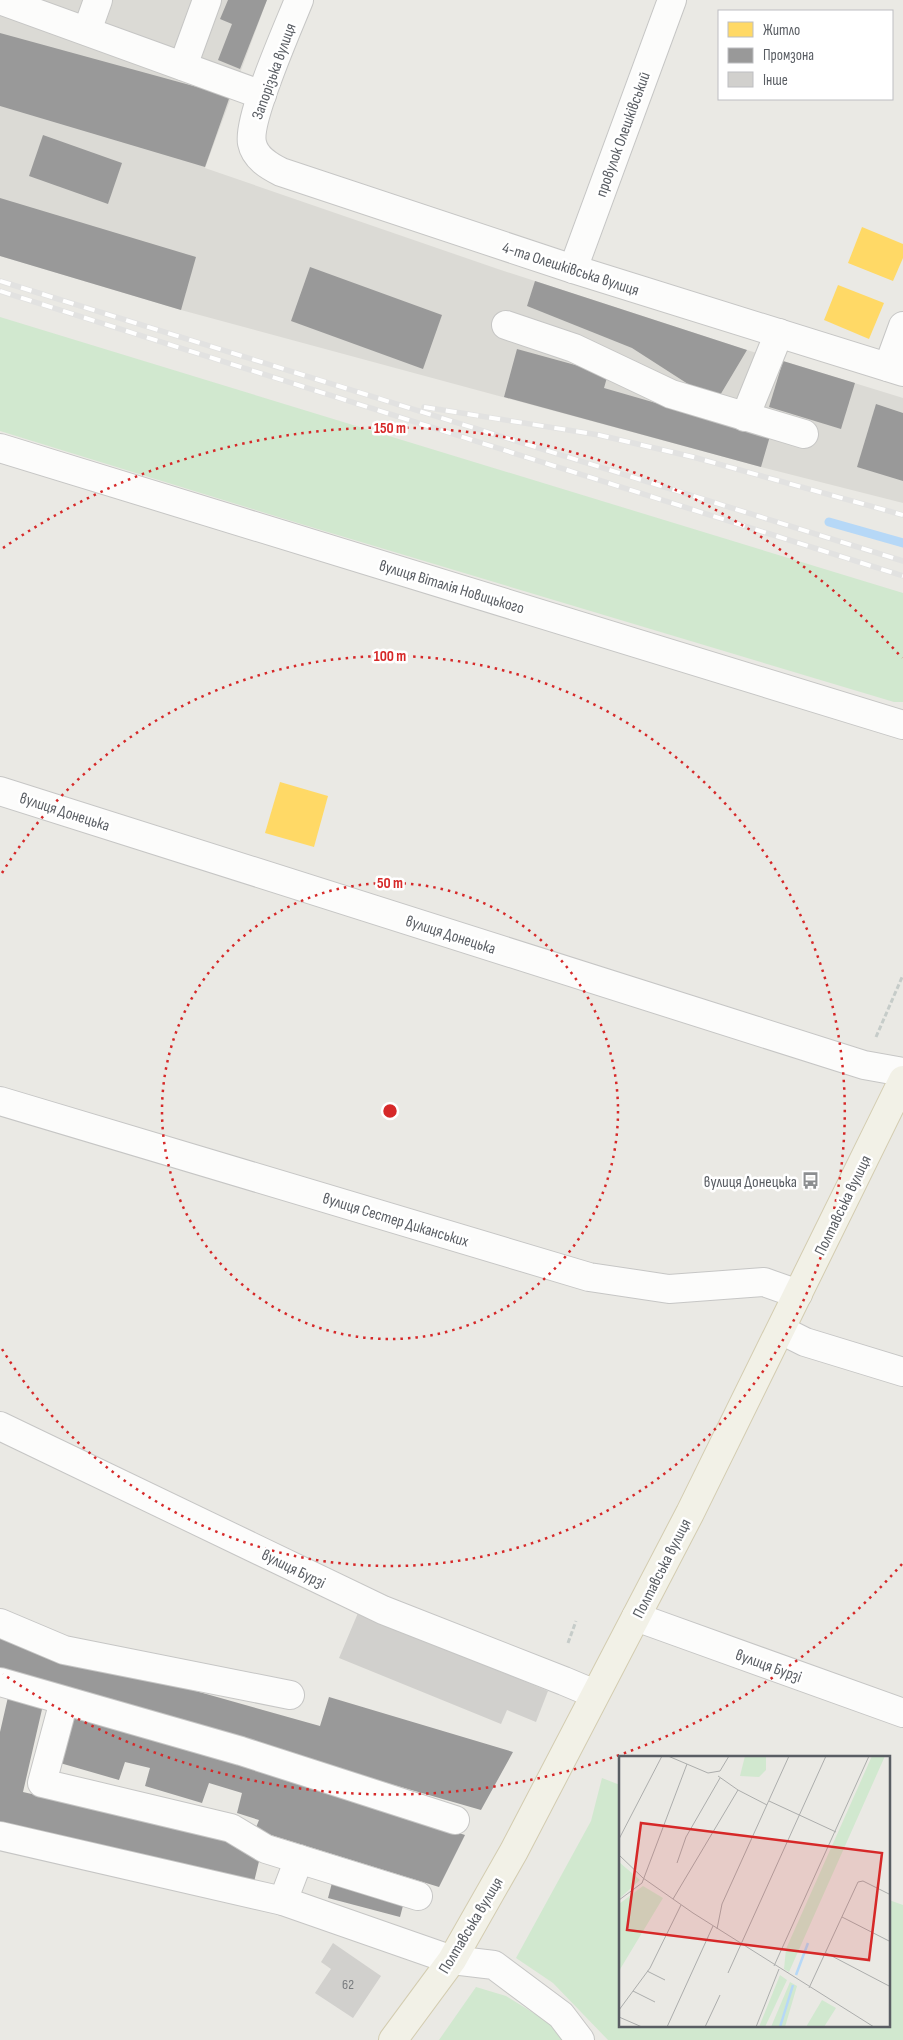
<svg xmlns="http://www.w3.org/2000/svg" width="903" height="2040" font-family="'Sofia Sans Condensed',sans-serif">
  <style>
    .industrial { fill: #dbdad5 }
    .green { fill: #d1e8cf }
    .homes { fill: #ffd966 }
    .industry { fill: #999 }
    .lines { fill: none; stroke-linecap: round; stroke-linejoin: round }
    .stream { stroke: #b6d8f7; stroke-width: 9 }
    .building { fill: #d1d0cd }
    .minor-casing { stroke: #c6c6c5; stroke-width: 30 }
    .major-casing { stroke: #d3ccb0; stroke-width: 30 }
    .path { stroke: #c6ccc9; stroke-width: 3; stroke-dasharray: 5 2.5; stroke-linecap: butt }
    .minor { stroke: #fcfcfb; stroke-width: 28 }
    .major { stroke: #f2f1e7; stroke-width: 28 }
    .rail-casing { stroke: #e2e2e1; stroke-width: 5.5 }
    .rail { stroke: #fff; stroke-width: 4; stroke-dasharray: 11; stroke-linecap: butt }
    .ring { fill: none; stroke: #d62828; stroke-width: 2.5; stroke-dasharray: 2.5 5 }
    .labels { text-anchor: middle; stroke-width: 5; stroke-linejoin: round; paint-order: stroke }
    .number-label { font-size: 14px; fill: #787b7e }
    .street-label { font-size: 16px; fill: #595d63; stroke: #fff }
    .poi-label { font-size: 16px; fill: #595d63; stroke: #fff; text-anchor: end }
    .inset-river { fill: none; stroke: #b6d8f7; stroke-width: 2.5 }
    .inset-road { fill: none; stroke: #acadac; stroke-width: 1 }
    .view { fill: #d62828; fill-opacity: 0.15; stroke: #d62828; stroke-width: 2.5 }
    .inset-edge { fill: none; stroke: #595d63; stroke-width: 2.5 }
    .centre { fill: #d62828; stroke: #fff; stroke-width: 2.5 }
    .ring-label { font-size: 15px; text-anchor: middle; font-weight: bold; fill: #d62828; stroke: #fff; stroke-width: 5; stroke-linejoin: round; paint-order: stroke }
  </style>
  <rect width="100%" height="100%" fill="#eae9e4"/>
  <polygon class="industrial" points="0,0 267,0 205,168 495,268 747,350 903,398 903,503 761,467 181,310 0,256"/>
  <g class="green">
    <polygon points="0,317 903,593 903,702 894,702 301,524 0,431"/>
    <polygon points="602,1778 620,1785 620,2026 889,2026 889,1900 903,1905 903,2040 608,2040 553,1983 516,1958 591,1821"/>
    <polygon points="476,1987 506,1996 563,2031 569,2040 439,2040"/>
  </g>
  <g class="homes">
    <polygon points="862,227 903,244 903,258 893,281 848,263"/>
    <polygon points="838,285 884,303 869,339 824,320"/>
    <polygon points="280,782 328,796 314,847 265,833"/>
  </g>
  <g class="industry">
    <polygon points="228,0 267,0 240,69 218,60 232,24 220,19"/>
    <polygon points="0,33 230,96 205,167 0,106"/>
    <polygon points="43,135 122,163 108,204 29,176"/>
    <polygon points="0,198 196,257 181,310 0,256"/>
    <polygon points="310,267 442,315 423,369 291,321"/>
    <polygon points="535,281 747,350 716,402 632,348 527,306"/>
    <polygon points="517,349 608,374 604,388 770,436 761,467 504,397"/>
    <polygon points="783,361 855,383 841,429 769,407"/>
    <polygon points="876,404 903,413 903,481 857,467"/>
    <polygon points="0,1631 43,1648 320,1726 329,1697 513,1752 481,1810 32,1681 0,1668"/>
    <polygon points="8,1697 43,1705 23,1792 237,1841 236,1848 261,1853 254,1882 0,1825 0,1732"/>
    <polygon points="72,1718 207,1753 465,1835 439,1887 255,1830 259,1820 237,1813 242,1793 209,1783 202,1803 145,1786 150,1768 125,1762 119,1780 60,1763"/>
    <polygon points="333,1879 405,1898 400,1917 328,1898"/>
  </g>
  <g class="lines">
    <polyline class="stream" points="829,522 903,543"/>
  </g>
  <g class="building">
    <polygon points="358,1613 548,1691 536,1722 507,1710 501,1724 339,1658"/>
    <polygon points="333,1943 381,1976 353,2018 315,1993 331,1969 321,1962"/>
  </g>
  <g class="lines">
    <defs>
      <g id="minor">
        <polyline points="0,0 262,95"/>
        <path d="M299,0C288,28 247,119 252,143C255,158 269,166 281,172L573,269L903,372"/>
        <polyline points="87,31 98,0"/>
        <polyline points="183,66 207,0"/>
        <polyline points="573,269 672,0"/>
        <polyline points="506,325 574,348 671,394 804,434"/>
        <polyline points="888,367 903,326"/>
        <polyline points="745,417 779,333"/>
        <polyline points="0,448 903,725"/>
        <polyline points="0,791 864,1065 903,1072"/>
        <polyline points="0,1101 589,1277 669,1289 764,1282 798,1294"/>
        <polyline points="781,1330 805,1342 903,1372"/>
        <polyline points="0,1426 383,1610 564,1681 595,1694"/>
        <polyline points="636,1617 903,1713"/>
        <polyline points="0,1623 64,1650 290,1695"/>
        <polyline points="0,1682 241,1751 455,1820"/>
        <polyline points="64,1701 42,1783 231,1828 266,1849 418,1896"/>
        <polyline points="0,1836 283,1901 452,1960 494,1965 561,2015 580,2040"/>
        <polyline points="283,1901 299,1859"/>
      </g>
      <polyline id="major" points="393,2040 452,1960 514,1851 690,1513 903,1080"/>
    </defs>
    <use href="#minor" class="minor-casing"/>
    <use href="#major" class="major-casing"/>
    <g class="path">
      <polyline points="876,1037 903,975"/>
      <polyline points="568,1643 576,1621"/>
    </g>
    <use href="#minor" class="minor"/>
    <use href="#major" class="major"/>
    <defs>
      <g id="rail">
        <polyline points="0,281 903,561"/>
        <polyline points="0,291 903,576"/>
        <polyline points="424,407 599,435 693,457 903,515"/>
      </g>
    </defs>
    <use href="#rail" class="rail-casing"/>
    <use href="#rail" class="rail"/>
  </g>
  <g class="ring">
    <circle cx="390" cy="1111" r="228"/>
    <path d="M2 873A455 455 0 1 1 2 1349"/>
    <path d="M902 1564A683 683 0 0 1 3 1674M3 548A683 683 0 0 1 902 658"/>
  </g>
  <defs>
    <symbol id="bus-bare" viewBox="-9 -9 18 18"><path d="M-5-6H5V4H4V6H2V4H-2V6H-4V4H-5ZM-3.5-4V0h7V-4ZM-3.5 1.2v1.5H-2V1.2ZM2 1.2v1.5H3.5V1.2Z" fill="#8c8e90" stroke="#fff" stroke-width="2.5" paint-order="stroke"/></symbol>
  </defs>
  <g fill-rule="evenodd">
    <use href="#bus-bare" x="798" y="1168" width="25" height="25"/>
  </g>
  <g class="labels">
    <g class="number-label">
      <text x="348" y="1989">62</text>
    </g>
    <g class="street-label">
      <text transform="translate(273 71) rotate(-70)" y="6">Запорізька вулиця</text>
      <text transform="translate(622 134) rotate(-70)" y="6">провулок Олешківський</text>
      <text transform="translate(571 268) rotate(18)" y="6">4-та Олешківська вулиця</text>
      <text transform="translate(452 586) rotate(17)" y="6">вулиця Віталія Новицького</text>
      <text transform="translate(65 811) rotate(18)" y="6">вулиця Донецька</text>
      <text transform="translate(451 934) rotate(18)" y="6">вулиця Донецька</text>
      <text transform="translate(842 1205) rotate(-64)" y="6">Полтавська вулиця</text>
      <text transform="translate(396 1219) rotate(17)" y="6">вулиця Сестер Диканських</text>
      <text transform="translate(294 1568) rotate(26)" y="6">вулиця Бурзі</text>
      <text transform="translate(661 1568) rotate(-63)" y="6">Полтавська вулиця</text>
      <text transform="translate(769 1665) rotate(20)" y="6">вулиця Бурзі</text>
      <text transform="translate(470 1925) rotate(-59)" y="6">Полтавська вулиця</text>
    </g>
    <g class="poi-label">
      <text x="797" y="1187">вулиця Донецька</text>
    </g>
  </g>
  <g transform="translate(619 1756)">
    <rect width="271" height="271" fill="#eae9e4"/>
    <path d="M126,0H147V14L140,21L121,20ZM253,0H266L170,216L165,213L167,193ZM0,106L21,124L0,143ZM24,130L44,142L0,215V148ZM161,219L168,224L146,271H140ZM171,226L178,230L166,271H152ZM203,244L217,252L205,271H187Z" fill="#d1e8cf"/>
    <path class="inset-river" d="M177,219L189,187M161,271L174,229"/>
    <path class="inset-road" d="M49,0L89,17L101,15L110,0M99,20L119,34L148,49M150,45L217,76M0,83L43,0M0,99L24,122L74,157L255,271M58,107L67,81L101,22M54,143L119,34M0,144L23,127L68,8M223,161L272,186M98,173L103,148L170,0M207,197L272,231M155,210L250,0M28,215L46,224M109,217L207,0M190,232L239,126L244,125L272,139M14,235L36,246M0,254L31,212L62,149M0,261L23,271M48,271L94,170M86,271L101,239M137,271L160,213"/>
    <path class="view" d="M22,67L263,97L250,204L8,174Z"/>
    <rect width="271" height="271" class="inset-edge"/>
  </g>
  <circle cx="390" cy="1111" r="8" class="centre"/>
  <g class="ring-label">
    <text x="390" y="433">150 m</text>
    <text x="390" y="661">100 m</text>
    <text x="390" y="888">50 m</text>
  </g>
  <rect x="718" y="10" width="175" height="90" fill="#ffffff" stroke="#bdbec1"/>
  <rect x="728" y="22" width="25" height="15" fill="#ffd966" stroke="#bdbec1"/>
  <text x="763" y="35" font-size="15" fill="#595d63">Житло</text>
  <rect x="728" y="48" width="25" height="15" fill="#999999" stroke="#bdbec1"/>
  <text x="763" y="60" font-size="15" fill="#595d63">Промзона</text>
  <rect x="728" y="72" width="25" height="15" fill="#d1d0cd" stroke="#bdbec1"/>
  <text x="763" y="85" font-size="15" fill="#595d63">Інше</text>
</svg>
